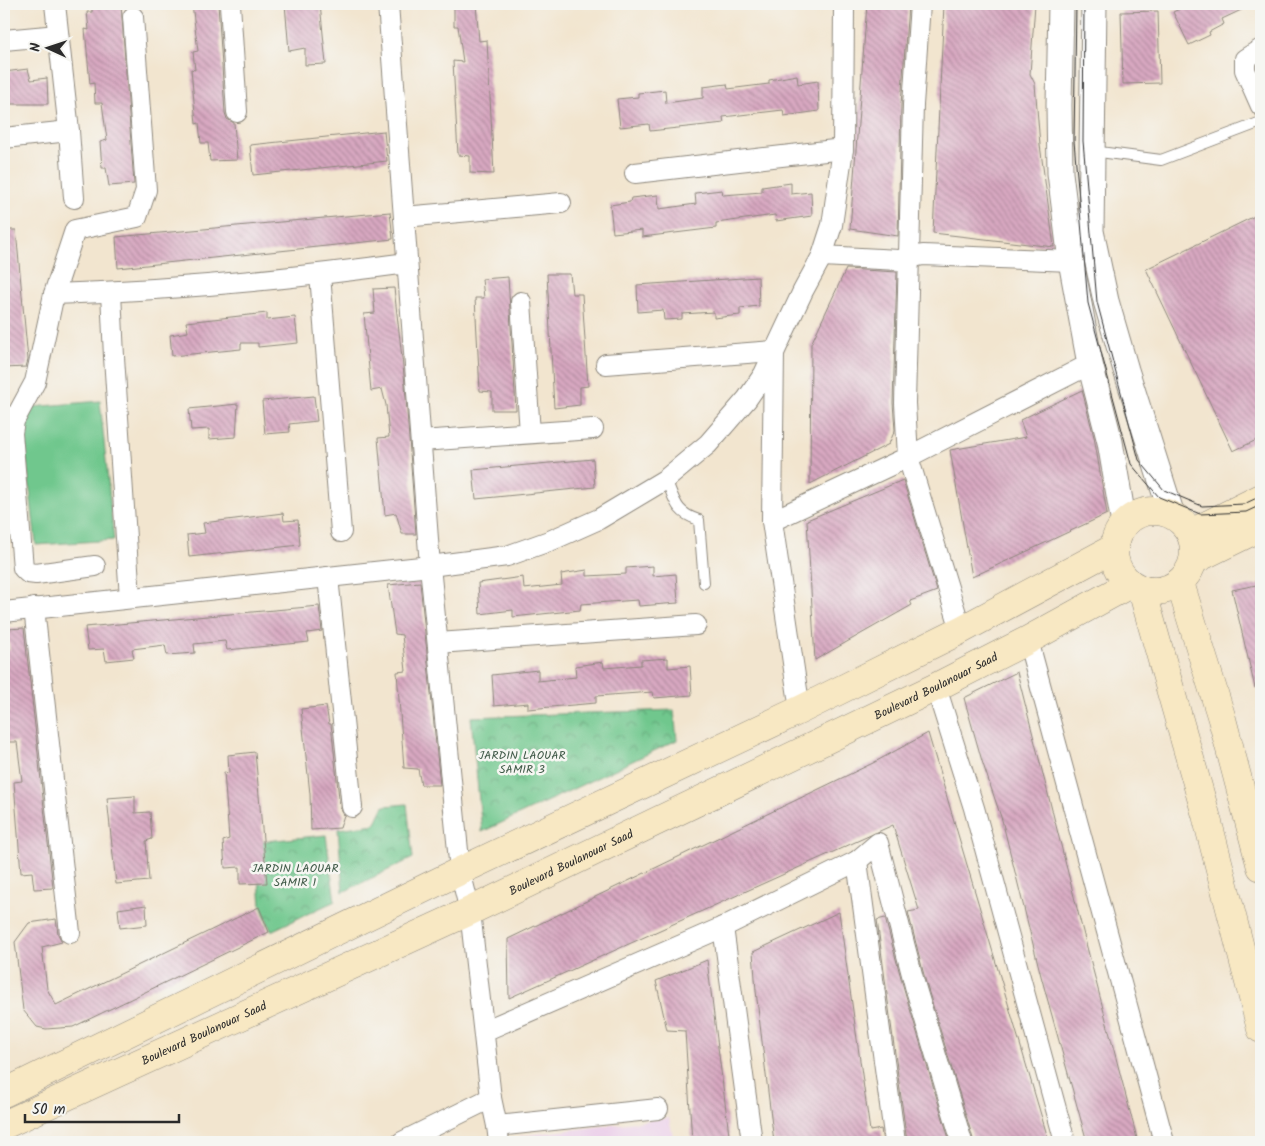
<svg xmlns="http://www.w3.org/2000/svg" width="1265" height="1146" font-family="Kalam,sans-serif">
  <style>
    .built { fill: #ecd1ea }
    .park { fill: url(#park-crowns); stroke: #4e795c }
    .pitch { fill: #70c78d; stroke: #4e795c }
    .building { fill: url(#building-back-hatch) }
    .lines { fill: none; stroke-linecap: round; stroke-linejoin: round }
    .service-casing { stroke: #8e887d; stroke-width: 12 }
    .minor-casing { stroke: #8e887d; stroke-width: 22 }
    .tertiary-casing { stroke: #8e887d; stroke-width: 27 }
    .secondary-casing { stroke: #8e887d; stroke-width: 29 }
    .service { stroke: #fff; stroke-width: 10 }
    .minor { stroke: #fff; stroke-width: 20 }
    .tertiary { stroke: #fff; stroke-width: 25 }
    .secondary { stroke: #f8e8c3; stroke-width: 28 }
    .tram { stroke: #2b2b2b; stroke-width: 1 }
    .labels { text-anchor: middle; stroke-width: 5; stroke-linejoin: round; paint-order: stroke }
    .street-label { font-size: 12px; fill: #2b2b2b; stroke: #f6f6f2 }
    .park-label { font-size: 12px; fill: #405a48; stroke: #f6f6f2 }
  </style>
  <defs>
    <pattern id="park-crowns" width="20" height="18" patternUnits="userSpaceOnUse" patternTransform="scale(1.25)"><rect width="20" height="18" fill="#70c78d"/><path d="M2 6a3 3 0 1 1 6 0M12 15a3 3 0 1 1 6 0" fill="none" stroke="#5ca273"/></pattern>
    <pattern id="building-back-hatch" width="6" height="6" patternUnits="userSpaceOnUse" patternTransform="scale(1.25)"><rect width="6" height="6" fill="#d8a8c1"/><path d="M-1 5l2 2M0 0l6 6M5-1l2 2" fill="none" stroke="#af899d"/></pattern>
  </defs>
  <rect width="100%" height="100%" fill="#f6f6f2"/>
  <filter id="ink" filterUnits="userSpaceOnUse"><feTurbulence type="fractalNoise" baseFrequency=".02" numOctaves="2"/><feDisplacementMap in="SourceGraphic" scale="10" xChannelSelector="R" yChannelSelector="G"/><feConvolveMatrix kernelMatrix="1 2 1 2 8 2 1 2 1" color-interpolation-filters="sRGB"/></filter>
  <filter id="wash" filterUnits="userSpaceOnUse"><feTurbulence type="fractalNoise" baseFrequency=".0096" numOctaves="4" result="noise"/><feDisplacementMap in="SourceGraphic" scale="20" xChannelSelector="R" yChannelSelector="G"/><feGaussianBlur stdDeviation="1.12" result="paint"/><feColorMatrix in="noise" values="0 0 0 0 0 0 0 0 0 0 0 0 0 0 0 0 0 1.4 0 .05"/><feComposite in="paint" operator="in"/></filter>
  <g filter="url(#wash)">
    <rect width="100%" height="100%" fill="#f2e5cf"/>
    <polygon class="built" points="669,1118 674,1142 521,1142 520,1136"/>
    <g class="park">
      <polygon points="674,710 677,740 482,832 471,717"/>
      <polygon points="407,804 413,858 343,892 338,829 375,824 384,806"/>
      <polygon points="326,835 335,901 271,931 261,906 256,842"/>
    </g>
    <polygon class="pitch" points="100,401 114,540 36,545 21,408"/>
    <g id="blocks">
      <g class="building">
        <polygon points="92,4 121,4 134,184 109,186 106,168 102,168 100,142 107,140 102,103 95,103 94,83 90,84 85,29 89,30 87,12 92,12"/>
        <polygon points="192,4 218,4 225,113 227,119 234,123 237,160 210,161 208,143 201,143 199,123 196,124 191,69 195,70 193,52 198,51"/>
        <polygon points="285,4 320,4 326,64 305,65 305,48 289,51"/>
        <polygon points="454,4 476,4 479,41 487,40 494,174 470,173 470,156 458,155 453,61 463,62 458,26 454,26"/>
        <polygon points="867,4 908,4 901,105 898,236 850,229"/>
        <polygon points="944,4 1035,4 1030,74 1035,84 1040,145 1054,247 933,233"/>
        <polygon points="1190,4 1254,4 1222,19 1224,24 1209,32 1210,35 1189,45 1173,12"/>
        <polygon points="1158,11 1160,83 1123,84 1121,12"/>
        <polygon points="28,69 31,80 47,78 48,104 4,104 4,72"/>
        <polygon points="797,75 798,84 818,81 819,111 784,116 783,110 723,117 724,123 650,131 649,124 620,127 617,99 638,97 638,93 665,90 666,103 703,98 703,87 727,84 728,89 769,84 769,80"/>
        <polygon points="384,131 387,161 253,175 250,145"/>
        <polygon points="791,183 791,194 811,192 812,216 776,221 775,215 716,223 716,228 642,237 642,230 613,233 610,205 630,202 631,198 658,195 659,209 696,204 695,193 722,190 723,195 762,192 762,187"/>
        <polygon points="390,212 393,239 118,268 116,237"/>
        <polygon points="1261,213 1261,438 1233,451 1146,269"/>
        <polygon points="4,230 16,230 28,360 26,367 4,368"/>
        <polygon points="846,269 897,272 893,403 895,430 889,444 810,484 811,344"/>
        <polygon points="547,274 570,274 572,294 582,294 588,386 580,387 580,405 554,408"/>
        <polygon points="508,277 516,410 492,410 492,392 480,391 475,298 484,298 482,279"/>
        <polygon points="758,277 759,306 740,308 740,315 714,318 714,312 682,314 682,319 664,320 663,310 638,312 637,285"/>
        <polygon points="394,288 405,384 416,534 402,534 396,513 385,515 378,438 389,437 386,405 382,389 371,391 364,314 375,313 373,289"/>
        <polygon points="267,313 267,320 295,317 298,343 258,347 258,343 241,343 241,349 172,356 170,335 188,332 186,322"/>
        <polygon points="1082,390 1094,437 1107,514 972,577 950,450 1026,437 1020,420"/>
        <polygon points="314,396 317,421 289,424 290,432 265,434 262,401"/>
        <polygon points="238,404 236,437 209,439 209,429 191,430 189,409"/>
        <polygon points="593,459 595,487 476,499 473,470"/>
        <polygon points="903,480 937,591 910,601 912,605 815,660 807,520"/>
        <polygon points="283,513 284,521 298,520 300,545 189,557 187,535 205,533 203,523"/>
        <polygon points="653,566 653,576 676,574 678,603 639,606 638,600 581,604 580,610 513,617 513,610 480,614 478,583 523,577 524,589 562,585 561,574 587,570 587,576 626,574 626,568"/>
        <polygon points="420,582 440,785 421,785 418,769 404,768 397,672 406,671 402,635 395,634 388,585"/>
        <polygon points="1261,584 1261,687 1255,688 1232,590"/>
        <polygon points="319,606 322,631 307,633 309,642 227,650 225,641 194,644 195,653 167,655 165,645 132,649 134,658 106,661 104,649 88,650 85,627"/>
        <polygon points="24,628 53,888 34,889 32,872 21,873 14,782 22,781 17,742 7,742 4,707 4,651 10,650 7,629"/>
        <polygon points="668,658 668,668 690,666 692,695 654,698 653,692 596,696 596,703 528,709 528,703 494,706 492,675 538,670 538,681 576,677 575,666 603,662 604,668 641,665 641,660"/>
        <polygon points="1017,672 1082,928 1138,1142 1087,1142 1041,976 1002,820 982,761 964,698"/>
        <polygon points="326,706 329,724 331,724 340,808 344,815 340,828 311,830 310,794 301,709"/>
        <polygon points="928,733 1049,1142 974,1142 926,983 908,912 919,910 893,825 509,998 508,939 873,763"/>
        <polygon points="255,752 267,883 240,884 240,867 225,868 223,841 229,839 224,772 229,773 228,755"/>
        <polygon points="135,796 135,813 150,812 152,839 146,841 149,881 116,884 107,798"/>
        <polygon points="146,905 147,925 120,928 118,909"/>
        <polygon points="259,907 269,932 73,1027 46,1029 37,1027 23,1010 15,942 29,923 56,919 58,934 62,942 42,947 47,989 56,1005"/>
        <polygon points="839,912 870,1131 881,1129 883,1142 774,1142 756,991 753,952"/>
        <polygon points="885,918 904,989 950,1142 907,1142 877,920"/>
        <polygon points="707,960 730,1142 692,1142 685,1031 667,1030 656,981"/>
      </g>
    </g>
  </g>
  <g filter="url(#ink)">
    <use href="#blocks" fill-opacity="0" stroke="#8e887d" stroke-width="1"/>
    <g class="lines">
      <defs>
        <g id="service">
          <polyline points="1092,151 1161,160 1261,122"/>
          <path d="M666,479C675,500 675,513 699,520L704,583"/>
        </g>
        <g id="minor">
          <polyline points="55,4 69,131 74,198"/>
          <polyline points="230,4 237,112"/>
          <polyline points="388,4 430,566 460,871 470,911 491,1098 497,1126 499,1142"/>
          <polyline points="920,4 913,105 905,403 908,457 961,630"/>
          <polyline points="4,40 58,35"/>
          <polyline points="1261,49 1245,59 1245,70 1261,106"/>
          <polyline points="4,138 69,131"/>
          <polyline points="635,173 843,149"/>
          <polyline points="404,217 561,203"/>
          <polyline points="822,256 899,260 923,255 1071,261"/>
          <polyline points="320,275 341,532"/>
          <polyline points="111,292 114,357 130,598"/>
          <path d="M54,294C172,290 290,279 407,263"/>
          <polyline points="521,302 530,433"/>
          <polyline points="606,364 774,351 772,521 800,710"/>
          <polyline points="421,441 593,429"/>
          <polyline points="772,521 908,457 1090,364"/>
          <polyline points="95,566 36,574 28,573 23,568 12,433 14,421 35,382 54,294 75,230 137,217 146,190 133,17"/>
          <polyline points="328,577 352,807"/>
          <polyline points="34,608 70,933"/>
          <polyline points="4,612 430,566 507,556 552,540 599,519 666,479 708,444 747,399 764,374 803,291 822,256 832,225 843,149 844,4"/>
          <polyline points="1028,640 1164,1142"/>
          <polyline points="438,643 696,625"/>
          <polyline points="936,687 974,808 1065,1142"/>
          <polyline points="857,861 895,1142"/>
          <polyline points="723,927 752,1142"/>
          <polyline points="484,1031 723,927 857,861 878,843 915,986 962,1142"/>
          <polyline points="497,1126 658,1109"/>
          <polyline points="402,1142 491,1098"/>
        </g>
        <g id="tertiary">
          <polyline points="1061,4 1059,105 1060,173 1071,261 1090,364 1110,442 1124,524"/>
          <polyline points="1094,4 1091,231 1106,301 1126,370 1172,515"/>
        </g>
        <g id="secondary">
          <circle cx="1154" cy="551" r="40"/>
          <polyline points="1191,533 1261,498"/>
          <polyline points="1194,560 1261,527"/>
          <polyline points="1180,583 1222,719 1261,867"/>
          <polyline points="1142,590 1206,815 1261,1029"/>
          <polyline points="4,1093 460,871 800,710 961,630 1114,548"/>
          <path id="s1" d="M4,1125L470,911L936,687L1028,640L1130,584"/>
        </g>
      </defs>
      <use href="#service" class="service-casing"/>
      <use href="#minor" class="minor-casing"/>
      <use href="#tertiary" class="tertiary-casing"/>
      <use href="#secondary" class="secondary-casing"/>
      <use href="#service" class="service"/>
      <use href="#minor" class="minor"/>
      <use href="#tertiary" class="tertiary"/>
      <use href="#secondary" class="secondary"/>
      <g class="tram">
        <polyline points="1076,4 1074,141 1088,303 1131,464 1159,497 1200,514 1246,512 1261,505"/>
        <polyline points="1084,4 1083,141 1097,302 1139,460 1164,490 1202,506 1244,504 1261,496"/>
      </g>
    </g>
  </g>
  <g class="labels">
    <g class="street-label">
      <text dy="4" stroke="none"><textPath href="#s1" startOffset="1030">Boulevard Boulanouar Saad</textPath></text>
      <text dy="4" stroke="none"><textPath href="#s1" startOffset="625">Boulevard Boulanouar Saad</textPath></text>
      <text dy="4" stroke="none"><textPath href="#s1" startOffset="220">Boulevard Boulanouar Saad</textPath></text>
    </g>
    <g class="park-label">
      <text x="522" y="759">JARDIN LAOUAR<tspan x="522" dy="14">SAMIR 3</tspan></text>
      <text x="295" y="872">JARDIN LAOUAR<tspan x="295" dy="14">SAMIR 1</tspan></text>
    </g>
  </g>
  <rect width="1265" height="1146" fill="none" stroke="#f6f6f2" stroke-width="20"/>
  <g transform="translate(48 48) rotate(273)" stroke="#f6f6f2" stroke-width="4" paint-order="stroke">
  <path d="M0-4L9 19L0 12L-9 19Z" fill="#2b2b2b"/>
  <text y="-8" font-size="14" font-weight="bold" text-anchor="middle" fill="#2b2b2b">N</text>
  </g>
  <path d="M25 1114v8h154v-8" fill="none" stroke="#2b2b2b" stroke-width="2.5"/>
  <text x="32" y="1114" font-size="15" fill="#2b2b2b" stroke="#f6f6f2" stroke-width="4" paint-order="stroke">50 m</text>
</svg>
